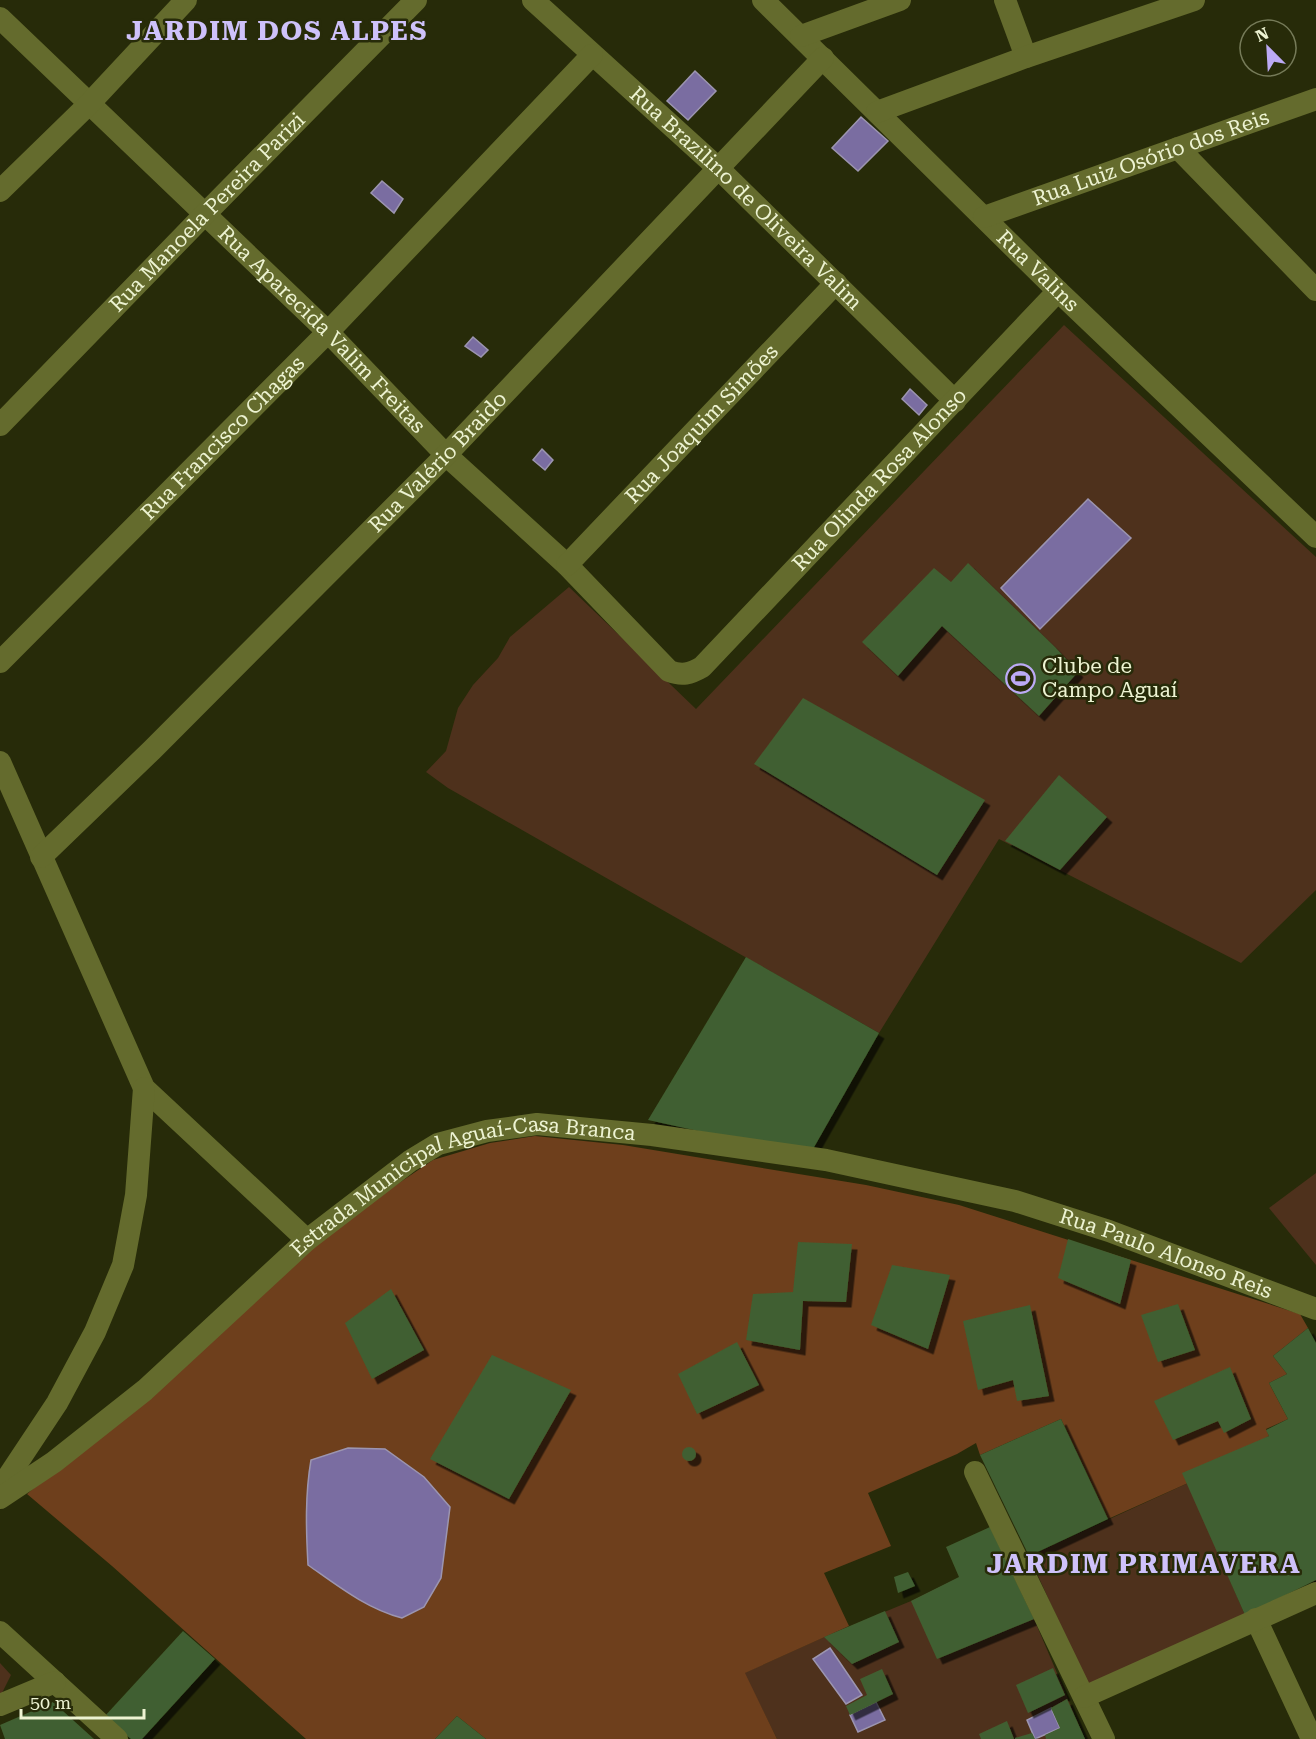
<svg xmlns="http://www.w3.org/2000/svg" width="1316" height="1739" font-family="'Roboto Serif',serif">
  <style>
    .green { fill: #4e311c }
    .forest { fill: #6e3f1c }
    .water { fill: #7a6da1; stroke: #9c95b0; stroke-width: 1.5 }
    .building { fill: #415f30; filter: url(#shadow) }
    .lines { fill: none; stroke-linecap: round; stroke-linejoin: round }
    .minor { stroke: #646b2d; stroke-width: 22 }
    .labels { text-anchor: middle; stroke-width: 5; stroke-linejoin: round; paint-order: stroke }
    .street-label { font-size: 21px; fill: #edf3d2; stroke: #272b09 }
    .poi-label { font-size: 21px; fill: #edf3d2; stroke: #272b09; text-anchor: start }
    .district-label { font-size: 27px; font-weight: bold; letter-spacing: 1.5px; fill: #cec1fa; stroke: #272b09 }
  </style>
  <defs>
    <filter id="shadow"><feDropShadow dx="5.5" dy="5.5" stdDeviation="0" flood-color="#0009"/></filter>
  </defs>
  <rect width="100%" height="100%" fill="#272b09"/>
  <g class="green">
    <polygon points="1064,325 1316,557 1316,890 1241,963 999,839 879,1033 448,788 426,772 446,751 458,708 473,685 498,658 510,637 569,587 696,709"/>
    <polygon points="1316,1173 1316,1265 1269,1208"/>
    <polygon points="1188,1483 1245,1615 1088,1686 1029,1556"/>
    <polygon points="1003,1556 1034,1619 1085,1739 777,1739 744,1673 824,1637 911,1601"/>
    <polygon points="0,1663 11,1675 0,1697"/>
  </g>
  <polygon class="forest" points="535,1136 623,1145 866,1185 959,1205 1300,1314 1308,1328 1273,1356 1287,1374 1269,1383 1288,1419 1266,1429 1269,1436 1188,1483 1108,1519 1061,1419 980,1455 976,1443 957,1454 868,1493 891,1546 824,1573 849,1626 745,1673 777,1739 486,1739 457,1716 435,1739 306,1739 112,1566 27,1494 275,1278 371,1202 433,1160 490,1143"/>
  <g class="water">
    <polygon points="695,71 716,91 688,120 667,101"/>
    <polygon points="861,117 888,141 858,171 832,148"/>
    <polygon points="382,181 403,199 394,213 371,193"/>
    <polygon points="473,337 488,350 481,357 465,346"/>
    <polygon points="910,389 927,405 919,415 902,399"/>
    <polygon points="542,449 553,460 545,470 533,460"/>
    <polygon points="1088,499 1131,538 1040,629 1001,588"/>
    <path d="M348,1448L385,1449L424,1477L450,1507L441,1578L424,1607L402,1618C367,1609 338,1586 308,1565C306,1529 305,1495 311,1460Z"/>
    <polygon points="830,1648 862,1695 846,1704 813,1659"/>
    <polygon points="876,1702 885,1720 858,1732 850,1715"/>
    <polygon points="1051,1708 1060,1728 1035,1739 1027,1720"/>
  </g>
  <g class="building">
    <polygon points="968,563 1055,647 1078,672 1039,716 942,626 898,676 862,642 934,568 951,582"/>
    <polygon points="803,698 985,800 937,875 754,764"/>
    <polygon points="1059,775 1107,817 1060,870 1005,841"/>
    <polygon points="746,957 879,1033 813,1149 703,1132 648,1120"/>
    <polygon points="1068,1239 1131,1260 1120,1304 1058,1278"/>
    <polygon points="798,1242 852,1244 846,1302 803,1301 800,1350 746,1340 753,1294 793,1292"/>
    <polygon points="892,1265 950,1275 928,1349 871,1325"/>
    <polygon points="391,1289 424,1350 372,1379 345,1323"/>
    <polygon points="1178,1304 1195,1350 1158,1362 1141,1315"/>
    <polygon points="1030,1305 1049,1396 1017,1401 1013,1380 978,1390 963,1321"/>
    <polygon points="1308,1328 1316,1343 1316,1580 1245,1615 1182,1473 1269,1436 1266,1430 1288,1419 1269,1383 1287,1374 1273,1356"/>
    <polygon points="737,1342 759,1385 697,1414 678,1374"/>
    <polygon points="492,1355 571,1390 509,1499 430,1459"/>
    <polygon points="1230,1367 1251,1419 1224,1433 1218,1421 1173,1440 1154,1401"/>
    <polygon points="1061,1419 1108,1519 1029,1556 980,1455"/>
    <circle cx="689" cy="1454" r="7"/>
    <polygon points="990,1527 1034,1619 937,1659 911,1601 959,1577 946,1547"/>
    <polygon points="908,1572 915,1586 898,1593 894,1577"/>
    <polygon points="885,1611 899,1642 852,1664 824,1637"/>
    <polygon points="183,1631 215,1659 142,1739 131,1739 104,1717"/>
    <polygon points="1053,1668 1065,1695 1028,1713 1016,1685"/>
    <polygon points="882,1669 893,1694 850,1715 846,1706 867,1695 860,1679"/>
    <polygon points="1067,1699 1085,1739 1046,1739 1045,1735 1060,1728 1051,1708"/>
    <polygon points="53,1702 94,1739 5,1739 0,1725"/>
    <polygon points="457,1716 486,1739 435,1739"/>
    <polygon points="1007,1721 1014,1739 981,1739 979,1734"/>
    <polygon points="1032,1733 1035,1739 1015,1739 1015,1738"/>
  </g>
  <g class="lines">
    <g class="minor">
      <path id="s1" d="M533,0L718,168L955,401"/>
      <path id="s2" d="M763,0L1058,291L1316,537"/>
      <polyline points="1005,0 1026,57"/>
      <path id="s3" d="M0,18L328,332L446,455L567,565L669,671C682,676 690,674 702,667L1058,291"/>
      <polyline points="801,36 900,0"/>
      <polyline points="877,112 1026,57 1194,0"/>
      <polyline points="1178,148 1316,290"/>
      <polyline points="0,191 89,104 186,0"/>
      <path id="s4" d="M984,217L1316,99"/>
      <path id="s5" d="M0,425L205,214L416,0"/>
      <path id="s6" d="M567,565L836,283"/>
      <path id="s7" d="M0,662L328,332L592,55"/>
      <polyline points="0,762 144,1088 307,1240"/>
      <path id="s8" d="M41,857L152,750L446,455L823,58"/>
      <polyline points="975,1472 1104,1739"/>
      <polyline points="0,1489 57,1403 95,1332 123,1265 136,1195 144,1088"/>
      <path id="s9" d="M0,1498L54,1462L145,1390L307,1240L410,1161L438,1144L487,1131L537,1124L652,1135L826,1160L1015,1201L1109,1231L1316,1309"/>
      <polyline points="1256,1619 1312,1739"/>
      <polyline points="0,1632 117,1739"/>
      <polyline points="1084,1697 1316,1593"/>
      <polyline points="0,1705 55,1682"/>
    </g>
  </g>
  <defs>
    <symbol id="stadium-ring" viewBox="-11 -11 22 22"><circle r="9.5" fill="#272b09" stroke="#bcaaf5" stroke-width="1.5"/><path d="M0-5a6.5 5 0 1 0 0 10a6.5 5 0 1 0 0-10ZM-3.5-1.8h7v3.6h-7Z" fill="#bcaaf5"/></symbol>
  </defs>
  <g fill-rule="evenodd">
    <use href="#stadium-ring" x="1004" y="662" width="33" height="33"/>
  </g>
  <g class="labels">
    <g class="street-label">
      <text dy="7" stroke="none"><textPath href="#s4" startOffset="177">Rua Luiz Osório dos Reis</textPath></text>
      <text dy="7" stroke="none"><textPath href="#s1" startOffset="291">Rua Brazilino de Oliveira Valim</textPath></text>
      <text dy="7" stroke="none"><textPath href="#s5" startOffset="297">Rua Manoela Pereira Parizi</textPath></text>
      <text dy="7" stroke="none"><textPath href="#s2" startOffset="386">Rua Valins</textPath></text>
      <text dy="7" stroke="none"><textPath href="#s3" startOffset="448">Rua Aparecida Valim Freitas</textPath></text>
      <text dy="7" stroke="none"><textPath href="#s6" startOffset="195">Rua Joaquim Simões</textPath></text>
      <text dy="7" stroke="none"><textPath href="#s7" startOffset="316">Rua Francisco Chagas</textPath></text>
      <text dy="7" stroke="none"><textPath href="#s8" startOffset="560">Rua Valério Braido</textPath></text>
      <text dy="7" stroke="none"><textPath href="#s3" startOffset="1228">Rua Olinda Rosa Alonso</textPath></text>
      <text dy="7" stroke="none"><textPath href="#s9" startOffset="574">Estrada Municipal Aguaí-Casa Branca</textPath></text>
      <text dy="7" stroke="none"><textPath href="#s9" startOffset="1310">Rua Paulo Alonso Reis</textPath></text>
    </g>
    <g class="poi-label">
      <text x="1042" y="673">Clube de<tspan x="1042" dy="24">Campo Aguaí</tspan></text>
    </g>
    <g class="district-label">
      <text x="277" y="40">JARDIM DOS ALPES</text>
      <text x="1144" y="1573">JARDIM PRIMAVERA</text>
    </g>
  </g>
  <g transform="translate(1268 48) rotate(336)"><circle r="28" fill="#272b09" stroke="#767b59" stroke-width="1.5"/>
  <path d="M0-4.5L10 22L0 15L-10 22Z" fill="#bcaaf5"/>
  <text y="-9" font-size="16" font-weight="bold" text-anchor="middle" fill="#edf3d2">N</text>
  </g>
  <path d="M21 1709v9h123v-9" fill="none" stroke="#edf3d2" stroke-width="3"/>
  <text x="30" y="1709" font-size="18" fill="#edf3d2" stroke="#272b09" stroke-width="4.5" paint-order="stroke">50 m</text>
</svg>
